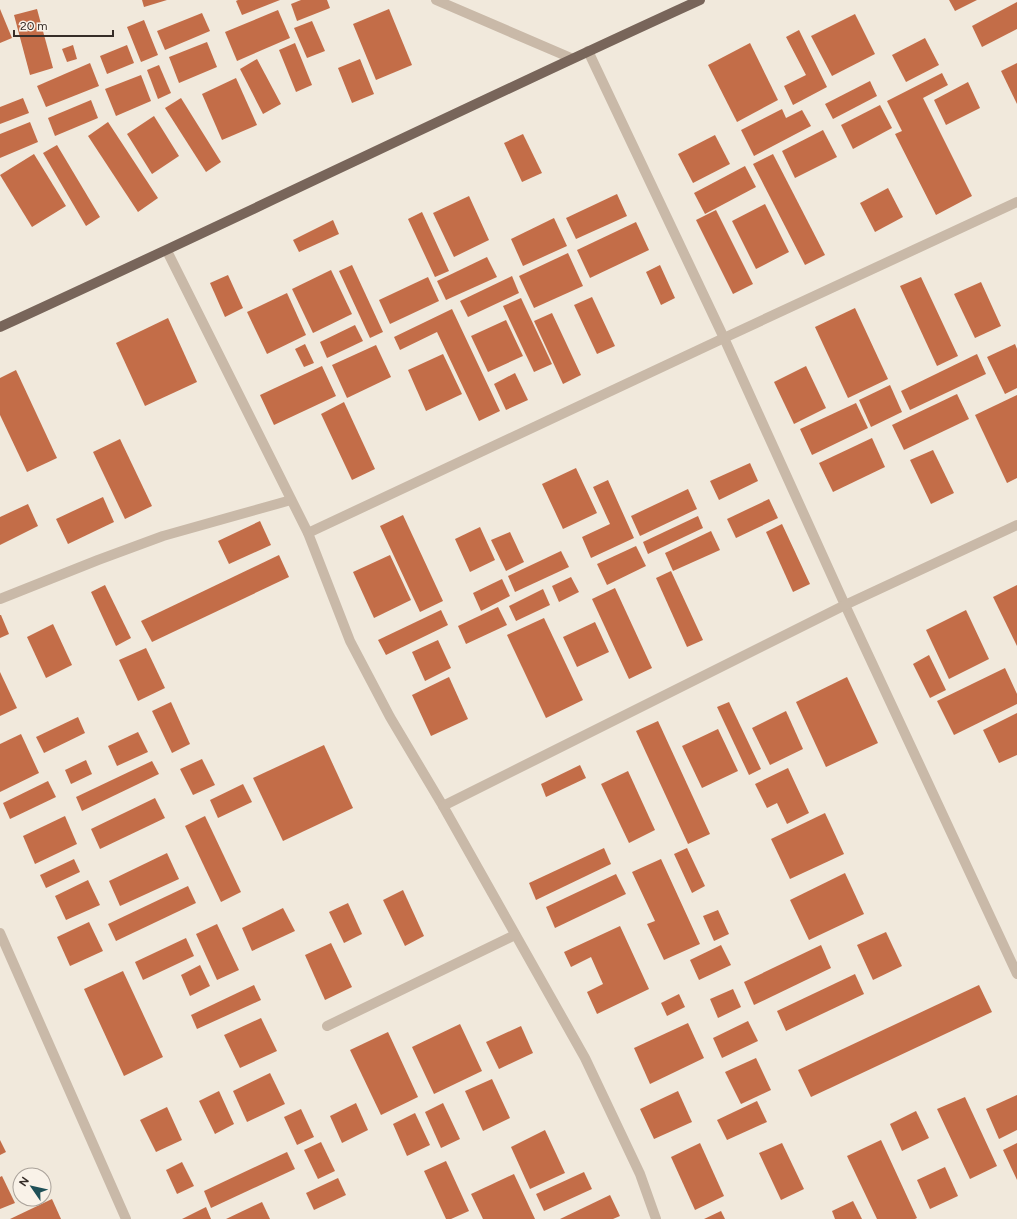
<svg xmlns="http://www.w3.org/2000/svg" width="1017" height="1219" font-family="Figtree,sans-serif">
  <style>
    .building { fill: #c36d48 }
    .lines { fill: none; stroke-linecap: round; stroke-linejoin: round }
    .minor { stroke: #c9b9a8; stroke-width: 10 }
    .major { stroke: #78655a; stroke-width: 10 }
  </style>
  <rect width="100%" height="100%" fill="#f1e9dc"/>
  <g class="building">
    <polygon points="142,0 167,0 144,7"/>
    <polygon points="238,0 280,0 242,15 236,1"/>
    <polygon points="301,0 327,0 330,8 297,21 291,4"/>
    <polygon points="949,0 977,0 955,11"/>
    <polygon points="1017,2 1017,29 982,47 972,26"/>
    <polygon points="0,9 12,38 0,43"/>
    <polygon points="37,9 53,68 30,75 14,15"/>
    <polygon points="389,9 412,65 376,80 353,24"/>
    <polygon points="278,10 290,38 237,61 225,32"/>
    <polygon points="202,13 210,31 165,50 157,31"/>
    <polygon points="855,14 875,54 832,76 811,36"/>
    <polygon points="144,20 158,55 141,62 127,27"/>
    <polygon points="312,21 325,51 307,58 294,28"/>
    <polygon points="799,30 827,87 793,105 784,86 806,75 786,37"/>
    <polygon points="925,38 939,65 906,82 892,55"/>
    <polygon points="207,42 217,67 179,83 169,57"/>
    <polygon points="295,43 312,85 296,92 279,50"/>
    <polygon points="750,43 778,100 737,122 708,65"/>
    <polygon points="73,45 77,59 67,62 62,49"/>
    <polygon points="127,45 134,63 107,74 100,56"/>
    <polygon points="257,59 281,104 263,114 240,69"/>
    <polygon points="360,59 374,94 352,103 338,68"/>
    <polygon points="90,63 99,86 46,107 37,86"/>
    <polygon points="1017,63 1017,104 1001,71"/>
    <polygon points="159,65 171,93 158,99 147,70"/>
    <polygon points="942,73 948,85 923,98 972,196 936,215 895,134 902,131 887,101"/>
    <polygon points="141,75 151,101 116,116 105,89"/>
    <polygon points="236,78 257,125 222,140 202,94"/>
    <polygon points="870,81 877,96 833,119 825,104"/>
    <polygon points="968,82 980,108 946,125 934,100"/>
    <polygon points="23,98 29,113 0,124 0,107"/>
    <polygon points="181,98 221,162 206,172 165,108"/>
    <polygon points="91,100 98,118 55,136 48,118"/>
    <polygon points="880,105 892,128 853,149 841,125"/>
    <polygon points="782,109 786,118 802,110 811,126 754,156 741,130"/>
    <polygon points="154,116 179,156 152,174 127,134"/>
    <polygon points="30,122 38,142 0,158 0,134"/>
    <polygon points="108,122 158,198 138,212 88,136"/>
    <polygon points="823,130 837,157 795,178 782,151"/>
    <polygon points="523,134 542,173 522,182 504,143"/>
    <polygon points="715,135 730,164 693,183 678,154"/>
    <polygon points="57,145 100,217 86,226 43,153"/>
    <polygon points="34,154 66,206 32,227 0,175"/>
    <polygon points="773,154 825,255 805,265 753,164"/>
    <polygon points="745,166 756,187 705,214 694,193"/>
    <polygon points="888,188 903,217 875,232 860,203"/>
    <polygon points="617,194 627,216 576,239 566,218"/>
    <polygon points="469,196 489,240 454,257 433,213"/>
    <polygon points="765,204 789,252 756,269 732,221"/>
    <polygon points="716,210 753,284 733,294 696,220"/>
    <polygon points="422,212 449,271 435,277 408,219"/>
    <polygon points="554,218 567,246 523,266 511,239"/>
    <polygon points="333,220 339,234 299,252 293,240"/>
    <polygon points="636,222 649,250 590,278 577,250"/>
    <polygon points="568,253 583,286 534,308 519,276"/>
    <polygon points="487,257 497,277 446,300 437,281"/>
    <polygon points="352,265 383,332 370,338 339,271"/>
    <polygon points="660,265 675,298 661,305 646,272"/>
    <polygon points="331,270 352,314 313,333 292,289"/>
    <polygon points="228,275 243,308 225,317 210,283"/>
    <polygon points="512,276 519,293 468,317 460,301"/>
    <polygon points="428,277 439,301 390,324 379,300"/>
    <polygon points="921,277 958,356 937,366 900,286"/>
    <polygon points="981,282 1001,326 975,338 954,294"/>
    <polygon points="287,293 306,335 267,354 247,312"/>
    <polygon points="592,297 615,346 597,354 574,305"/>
    <polygon points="521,298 552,364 534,372 503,306"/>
    <polygon points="855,308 888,379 848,398 815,327"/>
    <polygon points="452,309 500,411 479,421 437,332 400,350 394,337"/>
    <polygon points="552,313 581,375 563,384 534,321"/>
    <polygon points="168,318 197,382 145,406 116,343"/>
    <polygon points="506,320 523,356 488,372 471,336"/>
    <polygon points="355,325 363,341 327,358 320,342"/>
    <polygon points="305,344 314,363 304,367 295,349"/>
    <polygon points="1015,344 1017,349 1017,388 1005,394 987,357"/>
    <polygon points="376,345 391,377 347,398 332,365"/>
    <polygon points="443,354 462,394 426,411 408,370"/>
    <polygon points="977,354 986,374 910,410 901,391"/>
    <polygon points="322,366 336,396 274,425 260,395"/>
    <polygon points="806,366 826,408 794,424 774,382"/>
    <polygon points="16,370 57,458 27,472 0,415 0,378"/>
    <polygon points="515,373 528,400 506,410 494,384"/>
    <polygon points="890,385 902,412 871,427 859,400"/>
    <polygon points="957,394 969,419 904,450 892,425"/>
    <polygon points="1017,395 1017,478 1007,483 975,415"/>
    <polygon points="344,402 375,469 352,480 321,414"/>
    <polygon points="856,403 868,428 812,455 800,429"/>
    <polygon points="872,438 885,467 833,492 819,463"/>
    <polygon points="120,439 152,506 125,519 93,452"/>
    <polygon points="933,450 954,493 931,504 910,460"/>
    <polygon points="750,463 758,481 719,500 710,481"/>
    <polygon points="576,468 597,513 563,529 542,484"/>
    <polygon points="608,480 634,538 591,558 582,537 610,524 593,487"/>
    <polygon points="688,489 697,509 640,536 631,516"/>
    <polygon points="103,497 114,522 68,544 56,519"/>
    <polygon points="769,499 778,518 736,538 727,519"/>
    <polygon points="28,504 38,526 0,545 0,517"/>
    <polygon points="403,515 443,601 420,612 380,526"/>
    <polygon points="698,516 703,528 648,554 643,542"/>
    <polygon points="260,521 271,545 229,564 218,541"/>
    <polygon points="782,524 810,584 793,592 766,532"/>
    <polygon points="480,527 495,560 470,572 455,539"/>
    <polygon points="711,531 720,550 673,571 665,553"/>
    <polygon points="510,532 524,562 506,571 491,540"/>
    <polygon points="636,546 646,566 607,585 597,564"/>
    <polygon points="561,551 569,567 515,592 508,576"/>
    <polygon points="279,555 289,577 152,642 141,621"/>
    <polygon points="390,555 411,600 374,618 353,572"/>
    <polygon points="671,571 703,640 687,647 656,578"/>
    <polygon points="571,577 579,592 559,602 552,586"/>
    <polygon points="502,579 510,596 481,611 473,593"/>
    <polygon points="105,585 131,638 116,646 91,592"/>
    <polygon points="1017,585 1017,646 993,597"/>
    <polygon points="615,588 652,668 629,679 592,599"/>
    <polygon points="543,589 550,605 516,621 509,606"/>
    <polygon points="498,607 507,625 466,644 458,626"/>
    <polygon points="441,610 448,625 386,655 378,640"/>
    <polygon points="966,610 989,659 949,679 926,630"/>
    <polygon points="0,615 1,615 9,634 0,638"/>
    <polygon points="544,618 583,700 546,718 507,635"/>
    <polygon points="595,622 609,652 577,667 563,637"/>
    <polygon points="53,624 72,665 46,678 27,637"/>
    <polygon points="438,640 451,668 425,681 412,652"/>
    <polygon points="146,648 165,688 138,701 119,660"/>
    <polygon points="929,655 946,690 930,698 913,664"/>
    <polygon points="1005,668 1017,694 1017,704 954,735 937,701"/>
    <polygon points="0,672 17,708 0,716"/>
    <polygon points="449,677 468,719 431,736 412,695"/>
    <polygon points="847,677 878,743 826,767 796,702"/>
    <polygon points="171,702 190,744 172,753 152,711"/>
    <polygon points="729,702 761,769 749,775 717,707"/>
    <polygon points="786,711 803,749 770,765 752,728"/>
    <polygon points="1017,713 1017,755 999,763 983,730"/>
    <polygon points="78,717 85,733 44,753 36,737"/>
    <polygon points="658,721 710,834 688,844 636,731"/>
    <polygon points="718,729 738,771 702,788 682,746"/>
    <polygon points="138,732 148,752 117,766 108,746"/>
    <polygon points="21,734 39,773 0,792 0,744"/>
    <polygon points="324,745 353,808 283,841 253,778"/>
    <polygon points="202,759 215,785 193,795 180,769"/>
    <polygon points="86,760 92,774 71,784 65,770"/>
    <polygon points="152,761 159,774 82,811 76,797"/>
    <polygon points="580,765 586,778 546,797 541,784"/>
    <polygon points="788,768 809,813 787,824 777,803 767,808 755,784"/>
    <polygon points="628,771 655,830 629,843 601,784"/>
    <polygon points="48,781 56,797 10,819 3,803"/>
    <polygon points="243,784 252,802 218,818 210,800"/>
    <polygon points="155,798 165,818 100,849 91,829"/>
    <polygon points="825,813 844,854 790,879 771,839"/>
    <polygon points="65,816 77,844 35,864 23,836"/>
    <polygon points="205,816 241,892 221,902 185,826"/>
    <polygon points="604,848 611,864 536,900 529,883"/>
    <polygon points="687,848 705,886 692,893 674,854"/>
    <polygon points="167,853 179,879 120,906 109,881"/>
    <polygon points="74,859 80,872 46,888 40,875"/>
    <polygon points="661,859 700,944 664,960 647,924 655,921 632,872"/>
    <polygon points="845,873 864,914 809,940 790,900"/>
    <polygon points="616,874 626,894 555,928 546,907"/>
    <polygon points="88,880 100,905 66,920 55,896"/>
    <polygon points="188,886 196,903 116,941 108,924"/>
    <polygon points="403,890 424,936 405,946 383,900"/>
    <polygon points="348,903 362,934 344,943 329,912"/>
    <polygon points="283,908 295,931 252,951 242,928"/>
    <polygon points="718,910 729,934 714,941 703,916"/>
    <polygon points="89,922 103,951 70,966 57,937"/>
    <polygon points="217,924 239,970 217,980 196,934"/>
    <polygon points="620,926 649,989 597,1014 587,992 603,984 591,957 571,967 564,952"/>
    <polygon points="886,932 902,966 873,980 857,945"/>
    <polygon points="186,938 194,956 143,980 135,962"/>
    <polygon points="331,943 352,987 325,1000 305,955"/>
    <polygon points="721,945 731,965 699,980 690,960"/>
    <polygon points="821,945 831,968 754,1005 744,982"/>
    <polygon points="200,965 210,986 190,996 181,975"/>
    <polygon points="123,971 163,1057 124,1076 84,989"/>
    <polygon points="855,974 864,994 786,1031 777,1011"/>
    <polygon points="254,985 261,1000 197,1029 191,1015"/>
    <polygon points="979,985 992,1012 811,1097 798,1070"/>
    <polygon points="733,989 741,1007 718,1018 710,999"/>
    <polygon points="679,994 685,1007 667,1016 661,1003"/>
    <polygon points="261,1018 277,1051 240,1068 224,1035"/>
    <polygon points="748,1021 758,1041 722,1058 713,1038"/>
    <polygon points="688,1023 704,1058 650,1084 634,1048"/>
    <polygon points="460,1024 482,1071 434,1094 412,1047"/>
    <polygon points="521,1026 533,1053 499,1069 486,1042"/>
    <polygon points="388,1032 418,1097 381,1115 350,1050"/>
    <polygon points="756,1058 771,1090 741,1104 725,1072"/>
    <polygon points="270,1073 285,1104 247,1122 233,1091"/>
    <polygon points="492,1079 510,1118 483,1131 465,1091"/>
    <polygon points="219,1091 234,1124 215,1134 199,1101"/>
    <polygon points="678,1091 692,1122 654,1139 640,1109"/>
    <polygon points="1017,1095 1017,1130 999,1139 986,1109"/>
    <polygon points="965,1097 997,1166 970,1179 937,1109"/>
    <polygon points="757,1101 767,1122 727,1140 717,1120"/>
    <polygon points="356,1103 368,1130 342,1143 330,1116"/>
    <polygon points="443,1103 460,1139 441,1148 425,1112"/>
    <polygon points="167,1107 182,1140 156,1152 140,1120"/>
    <polygon points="301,1109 314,1137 297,1145 284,1117"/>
    <polygon points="916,1111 929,1138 902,1151 890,1124"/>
    <polygon points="415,1113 430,1145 407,1156 393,1124"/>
    <polygon points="545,1130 565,1173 530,1189 511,1147"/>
    <polygon points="0,1140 6,1152 0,1155"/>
    <polygon points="881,1140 917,1218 915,1219 877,1219 847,1156"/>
    <polygon points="321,1142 335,1171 318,1179 304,1150"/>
    <polygon points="700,1143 724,1196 695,1210 671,1157"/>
    <polygon points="782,1143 804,1189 781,1200 759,1153"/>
    <polygon points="1017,1143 1017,1180 1003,1150"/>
    <polygon points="287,1152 295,1169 211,1208 204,1191"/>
    <polygon points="446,1161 469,1211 451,1219 446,1219 424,1171"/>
    <polygon points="182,1162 194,1186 177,1194 166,1170"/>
    <polygon points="945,1167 958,1196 930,1209 917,1180"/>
    <polygon points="584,1172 592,1189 544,1211 536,1194"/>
    <polygon points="514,1174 535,1219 483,1219 471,1194"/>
    <polygon points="2,1176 15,1203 0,1209 0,1177"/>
    <polygon points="338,1178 346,1195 314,1210 306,1193"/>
    <polygon points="610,1195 620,1216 613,1219 560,1219"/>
    <polygon points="52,1199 61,1219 10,1219"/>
    <polygon points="853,1201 862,1219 835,1219 832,1211"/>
    <polygon points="262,1202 270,1219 226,1219"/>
    <polygon points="206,1207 211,1219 182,1219"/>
    <polygon points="721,1211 725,1219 704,1219"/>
  </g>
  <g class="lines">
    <g class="minor">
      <polyline points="436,0 571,58"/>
      <polyline points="588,51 724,338 845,605 1017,974"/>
      <polyline points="167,251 308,533 350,641 390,717 443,806 585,1058 640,1174 656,1219"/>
      <polyline points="308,533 724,338 1017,202"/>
      <polyline points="0,599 98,560 163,536 291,500"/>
      <polyline points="443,806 845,605 1017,525"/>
      <polyline points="0,933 126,1219"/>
      <polyline points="327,1026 515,935"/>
    </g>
    <path class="major" d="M0,327C234,220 465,107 700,0"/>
  </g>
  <g transform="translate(32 1187) rotate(304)"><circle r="19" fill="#f9f2e8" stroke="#aba39b"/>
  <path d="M0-3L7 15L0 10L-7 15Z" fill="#1f5057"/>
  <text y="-6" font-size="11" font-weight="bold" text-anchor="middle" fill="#362d28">N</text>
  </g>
  <path d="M14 30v6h99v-6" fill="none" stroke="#362d28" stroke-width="2"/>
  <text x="20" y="30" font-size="12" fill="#362d28" stroke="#f9f2e8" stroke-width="3" paint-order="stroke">20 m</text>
</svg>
